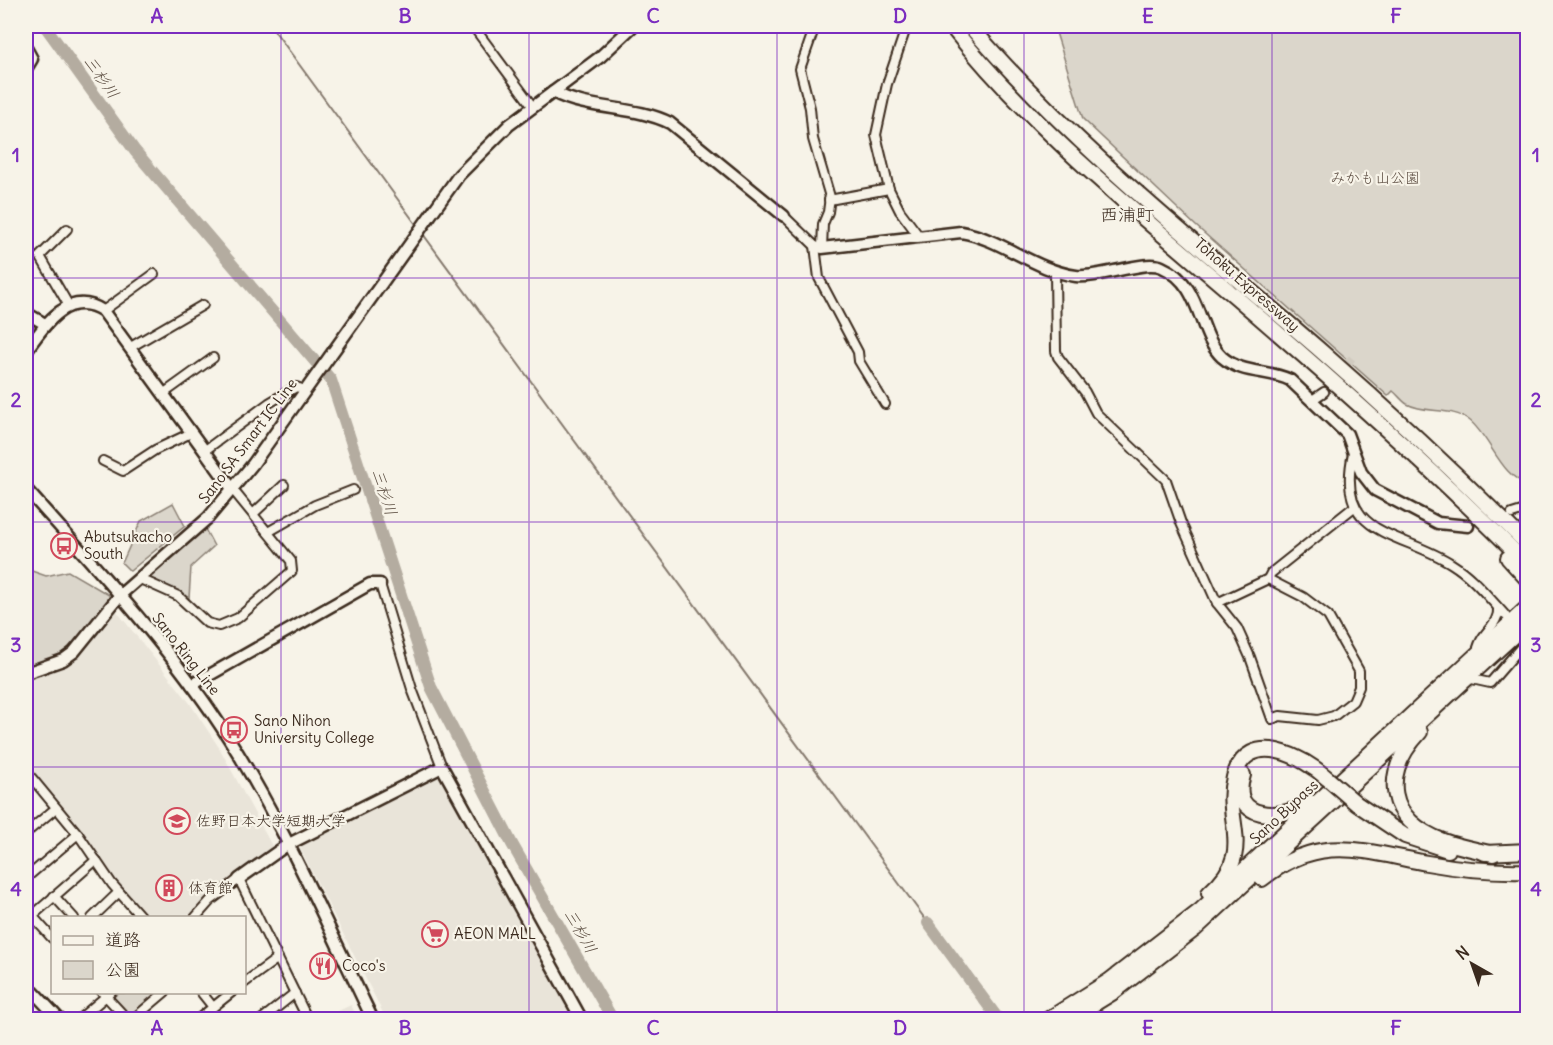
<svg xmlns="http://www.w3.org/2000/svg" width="1553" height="1045" font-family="Delius,'Klee One',sans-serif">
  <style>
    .built { fill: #e9e4d9 }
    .green { fill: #dbd6cb; stroke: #8b8074; stroke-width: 1.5 }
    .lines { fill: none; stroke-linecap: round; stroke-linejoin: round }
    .stream { stroke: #84786c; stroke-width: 2 }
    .river { stroke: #b4aca0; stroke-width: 12 }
    .street-tunnel { stroke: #d1cbc0; stroke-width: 8; stroke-dasharray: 8 4; stroke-linecap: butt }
    .street-casing { stroke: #3b2a1e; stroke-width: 12 }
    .secondary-casing { stroke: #3b2a1e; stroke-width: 15 }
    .highway-casing { stroke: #3b2a1e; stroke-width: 18 }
    .street { stroke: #f7f3e8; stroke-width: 8 }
    .secondary { stroke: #f7f3e8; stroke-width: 10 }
    .highway { stroke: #f7f3e8; stroke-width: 14 }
    .highway-bridge-casing { stroke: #3b2a1e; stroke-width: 18; stroke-linecap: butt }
    .highway-bridge { stroke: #f7f3e8; stroke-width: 14 }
    .grid { fill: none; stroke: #7b2cbf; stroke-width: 1.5; stroke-opacity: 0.55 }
    .labels { text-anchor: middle; stroke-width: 4.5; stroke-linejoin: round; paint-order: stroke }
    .park-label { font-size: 15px; fill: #5b4c41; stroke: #f7f3e8 }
    .street-label { font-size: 15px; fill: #3b2a1e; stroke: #f7f3e8 }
    .poi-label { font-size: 15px; fill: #3b2a1e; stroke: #f7f3e8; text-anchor: start }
    .water-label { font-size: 16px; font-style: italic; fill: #5f5145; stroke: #f7f3e8 }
    .quarter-label { font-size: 18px; fill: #3b2a1e; stroke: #f7f3e8 }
    .neatline { fill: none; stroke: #7b2cbf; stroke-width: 2 }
    .grid-label { font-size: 20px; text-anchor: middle; font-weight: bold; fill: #7b2cbf }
  </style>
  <rect width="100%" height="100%" fill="#f7f3e8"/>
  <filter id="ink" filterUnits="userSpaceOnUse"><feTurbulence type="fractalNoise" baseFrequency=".0167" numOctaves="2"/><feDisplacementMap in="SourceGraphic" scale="12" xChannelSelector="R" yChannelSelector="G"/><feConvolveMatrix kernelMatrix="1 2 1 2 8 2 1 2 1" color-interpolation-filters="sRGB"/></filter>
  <g filter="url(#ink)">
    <g class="built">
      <polygon points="115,609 189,702 220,749 272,846 202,901 189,917 148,917 117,882 81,830 26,765 26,679 76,658"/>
      <polygon points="435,774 443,775 573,1019 386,1019 300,848 302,843"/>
      <polygon points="351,1005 358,1019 338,1019 334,1013"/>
    </g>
    <g class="green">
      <path d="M1054,26H1527V483C1503,480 1489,435 1469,420C1452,407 1425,414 1407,404C1402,401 1398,395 1393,391L1388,396L1196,226L1083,119Z"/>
      <polygon points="173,503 185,526 130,571 122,563 141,521"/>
      <polygon points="205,529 214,546 191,567 189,598 148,579"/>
      <polygon points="26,569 46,576 68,571 109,595 109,605 66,650 59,656 26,668"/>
      <polygon points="119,993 160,993 131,1016 113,997"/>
    </g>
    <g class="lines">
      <g class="stream">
        <polyline points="271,26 418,227"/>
        <polyline points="423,234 928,923"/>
      </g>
      <g class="river">
        <polyline points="45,26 135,151 331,380 431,687 512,844 613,1020"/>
        <polyline points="928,923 999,1020"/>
      </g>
      <polyline class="street-tunnel" points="1324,392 1352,358"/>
      <defs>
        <g id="street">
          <polyline points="473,26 533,107"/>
          <polyline points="903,26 904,34 887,84 876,135 889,189 900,211 918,235"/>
          <polyline points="829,200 889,189"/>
          <polyline points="784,216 815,246 822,248 823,224 828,212 830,197 813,139 810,108 800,69 815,26"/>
          <polyline points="67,229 40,256 69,306"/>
          <polyline points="815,246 819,278 858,352 859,361 885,404"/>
          <polyline points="1055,272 1056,351 1058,357 1085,392 1096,413 1166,480 1181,523 1217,603 1237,628 1250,657 1272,719 1280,716 1318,720 1334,716 1353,701 1359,687 1359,671 1328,616 1303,597 1268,579"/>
          <polyline points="103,311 154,274"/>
          <polyline points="129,348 203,305"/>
          <polyline points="163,394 213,358"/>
          <polyline points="1312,400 1324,392"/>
          <polyline points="204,451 269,403 296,387 306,390"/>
          <path d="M1353,453C1334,538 1401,531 1452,564C1473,577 1488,597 1505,615"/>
          <polyline points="103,461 123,471 155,450 191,433"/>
          <polyline points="253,514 284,485"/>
          <polyline points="1512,514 1528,509"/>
          <polyline points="268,532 315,505 353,490"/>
          <polyline points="138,578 178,596 207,623 219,626 238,618 292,571 291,561 233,490"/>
          <polyline points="380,584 412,689 442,767"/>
          <polyline points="1217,603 1268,579 1271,573 1354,507"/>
          <polyline points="1527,636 1528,637"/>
          <path d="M1477,654C1478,633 1500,626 1498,608"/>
          <polyline points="1467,678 1490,683 1522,646 1528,649"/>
          <polyline points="26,771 78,834 112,884 142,918"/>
          <polyline points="26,788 34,781"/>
          <polyline points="26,833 56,808"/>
          <polyline points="26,878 78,834"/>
          <polyline points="54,896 74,918"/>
          <polyline points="26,909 52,938"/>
          <polyline points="32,916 96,860"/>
          <polyline points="92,918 119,892"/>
          <polyline points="195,918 210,901 239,879 308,1020"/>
          <polyline points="244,983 278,958"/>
          <polyline points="102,992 128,1020"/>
          <polyline points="201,992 213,1007"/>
          <polyline points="78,1020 111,992"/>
          <polyline points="132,1020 165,992"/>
          <polyline points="197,1020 232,992"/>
          <polyline points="261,1020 295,993"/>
        </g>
        <g id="secondary">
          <polyline points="26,48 32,59 26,69"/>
          <path d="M553,92C589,111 634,105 670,123L784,216"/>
          <path d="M822,248L961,232C1002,239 1034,270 1076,276C1099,279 1144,259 1162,267C1203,285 1197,334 1222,357C1243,375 1267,369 1290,380L1347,434L1361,472L1375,490L1438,523L1468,526"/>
          <polyline points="26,313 45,324"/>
          <path d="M26,351C44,326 68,288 103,311L233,490"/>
          <path d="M26,489C90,561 157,633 212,713C277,808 323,917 373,1020"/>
          <polyline points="26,673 63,660 74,652 120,595 208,518 253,464 459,175 509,125 600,57 633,26"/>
          <polyline points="192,685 370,584 380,584"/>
          <polyline points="239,879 287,845 442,767 582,1020"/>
          <polyline points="26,984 60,1020"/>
        </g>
        <g id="highway">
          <path d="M951,26C1030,126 1133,209 1230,292C1332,379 1433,469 1528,565"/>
          <path d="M970,26C1075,148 1201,247 1322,352C1393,414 1461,478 1528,545"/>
          <polyline points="1508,558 1528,580"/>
          <path d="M1420,732C1381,774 1386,819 1443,841C1459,847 1477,850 1493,854"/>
          <path d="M1243,775C1228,821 1283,821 1310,802"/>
          <polyline points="1357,804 1405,836 1448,850"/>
          <polyline points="1485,853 1528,851"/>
          <path d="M1262,879C1320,833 1362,851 1427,863C1460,869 1494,872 1528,871"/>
          <path d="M1209,893C1258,851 1222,821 1234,777C1248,727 1304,757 1328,779"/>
          <polyline points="1047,1020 1109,981 1201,910 1528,607"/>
          <polyline points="1068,1020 1115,991 1195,929 1528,622"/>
        </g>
      </defs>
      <use href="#street" class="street-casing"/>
      <use href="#secondary" class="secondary-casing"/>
      <use href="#highway" class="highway-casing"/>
      <use href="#street" class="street"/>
      <use href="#secondary" class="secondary"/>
      <use href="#highway" class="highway"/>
      <defs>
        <polyline id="highway-bridge" points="1328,779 1357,804"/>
      </defs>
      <use href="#highway-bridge" class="highway-bridge-casing"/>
      <use href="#highway-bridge" class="highway-bridge"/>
    </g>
  </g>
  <path class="grid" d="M281,26V1020M529,26V1020M777,26V1020M1024,26V1020M1272,26V1020M26,278H1528M26,522H1528M26,767H1528"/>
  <defs>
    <symbol id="bus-ring" viewBox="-11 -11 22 22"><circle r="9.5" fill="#f7f3e8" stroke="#d1495b" stroke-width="1.5"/><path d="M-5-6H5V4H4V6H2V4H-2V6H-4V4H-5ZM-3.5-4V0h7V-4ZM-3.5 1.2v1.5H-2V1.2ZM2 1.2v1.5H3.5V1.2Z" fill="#d1495b"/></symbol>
    <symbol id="university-ring" viewBox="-11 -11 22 22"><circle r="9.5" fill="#f7f3e8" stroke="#d1495b" stroke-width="1.5"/><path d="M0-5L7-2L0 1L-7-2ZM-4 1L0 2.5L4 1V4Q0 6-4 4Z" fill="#d1495b"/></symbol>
    <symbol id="building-ring" viewBox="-11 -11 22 22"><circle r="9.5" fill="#f7f3e8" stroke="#d1495b" stroke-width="1.5"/><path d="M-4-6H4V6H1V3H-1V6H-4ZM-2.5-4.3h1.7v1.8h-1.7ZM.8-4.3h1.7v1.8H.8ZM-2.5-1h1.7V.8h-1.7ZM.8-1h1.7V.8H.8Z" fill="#d1495b"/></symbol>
    <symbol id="supermarket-ring" viewBox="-11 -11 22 22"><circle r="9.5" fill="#f7f3e8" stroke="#d1495b" stroke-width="1.5"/><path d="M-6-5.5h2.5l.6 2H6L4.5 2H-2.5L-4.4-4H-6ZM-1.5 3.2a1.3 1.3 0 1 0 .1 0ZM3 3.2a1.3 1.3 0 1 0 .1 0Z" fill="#d1495b"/></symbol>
    <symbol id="restaurant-ring" viewBox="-11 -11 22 22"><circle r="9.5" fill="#f7f3e8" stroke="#d1495b" stroke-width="1.5"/><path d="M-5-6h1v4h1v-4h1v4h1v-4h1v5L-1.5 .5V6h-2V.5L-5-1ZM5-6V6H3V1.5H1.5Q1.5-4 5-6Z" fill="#d1495b"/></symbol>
  </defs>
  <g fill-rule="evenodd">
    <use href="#bus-ring" x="49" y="531" width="30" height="30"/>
    <use href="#bus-ring" x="219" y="715" width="30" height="30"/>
    <use href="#university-ring" x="162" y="806" width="30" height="30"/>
    <use href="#building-ring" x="154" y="873" width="30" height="30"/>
    <use href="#supermarket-ring" x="420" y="919" width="30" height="30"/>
    <use href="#restaurant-ring" x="308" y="951" width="30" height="30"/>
  </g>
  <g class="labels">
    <g class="park-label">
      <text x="1375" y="183">みかも山公園</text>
    </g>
    <g class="street-label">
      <text transform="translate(1247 285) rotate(41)" y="5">Tohoku Expressway</text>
      <text transform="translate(248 441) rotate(-53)" y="5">Sano SA Smart IC Line</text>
      <text transform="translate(186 654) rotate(52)" y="5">Sano Ring Line</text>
      <text transform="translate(1284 812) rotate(-43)" y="5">Sano Bypass</text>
    </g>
    <g class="poi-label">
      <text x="84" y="542">Abutsukacho<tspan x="84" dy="17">South</tspan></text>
      <text x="254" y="726">Sano Nihon<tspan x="254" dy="17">University College</tspan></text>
      <text x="196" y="826">佐野日本大学短期大学</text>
      <text x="188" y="893">体育館</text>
      <text x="454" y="939">AEON MALL</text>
      <text x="342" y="971">Coco's</text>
    </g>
    <g class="water-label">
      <text transform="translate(102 77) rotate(55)" y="6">三杉川</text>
      <text transform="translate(385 492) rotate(72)" y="6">三杉川</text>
      <text transform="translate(581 931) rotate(60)" y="6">三杉川</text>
    </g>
    <g class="quarter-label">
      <text x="1127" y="221">西浦町</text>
    </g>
  </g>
  <rect width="1553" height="1045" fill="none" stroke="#f7f3e8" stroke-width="66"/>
  <rect x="51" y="916" width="195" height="78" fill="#f7f3e8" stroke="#aca397" stroke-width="1.5"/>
  <rect x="63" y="936" width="30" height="9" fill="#f7f3e8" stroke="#aca397" stroke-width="1.5"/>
  <text x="105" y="946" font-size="18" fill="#3b2a1e">道路</text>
  <rect x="63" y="961" width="30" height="18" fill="#dbd6cb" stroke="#aca397" stroke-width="1.5"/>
  <text x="105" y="976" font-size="18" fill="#3b2a1e">公園</text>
  <g transform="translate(1472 964) rotate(320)" stroke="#f7f3e8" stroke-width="4.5" paint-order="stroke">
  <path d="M0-4.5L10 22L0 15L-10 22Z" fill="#3b2a1e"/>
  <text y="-9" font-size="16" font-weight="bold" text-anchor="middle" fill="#3b2a1e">N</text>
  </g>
  <rect x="33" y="33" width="1487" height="979" class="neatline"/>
  <g class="grid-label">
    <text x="157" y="23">A</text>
    <text x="405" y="23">B</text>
    <text x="653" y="23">C</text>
    <text x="900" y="23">D</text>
    <text x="1148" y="23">E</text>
    <text x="1396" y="23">F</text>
    <text x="16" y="162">1</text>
    <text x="1536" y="162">1</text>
    <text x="16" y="407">2</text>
    <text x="1536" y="407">2</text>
    <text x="16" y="652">3</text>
    <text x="1536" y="652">3</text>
    <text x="16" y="896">4</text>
    <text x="1536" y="896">4</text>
    <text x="157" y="1035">A</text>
    <text x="405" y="1035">B</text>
    <text x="653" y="1035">C</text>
    <text x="900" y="1035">D</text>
    <text x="1148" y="1035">E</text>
    <text x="1396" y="1035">F</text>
  </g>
</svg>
